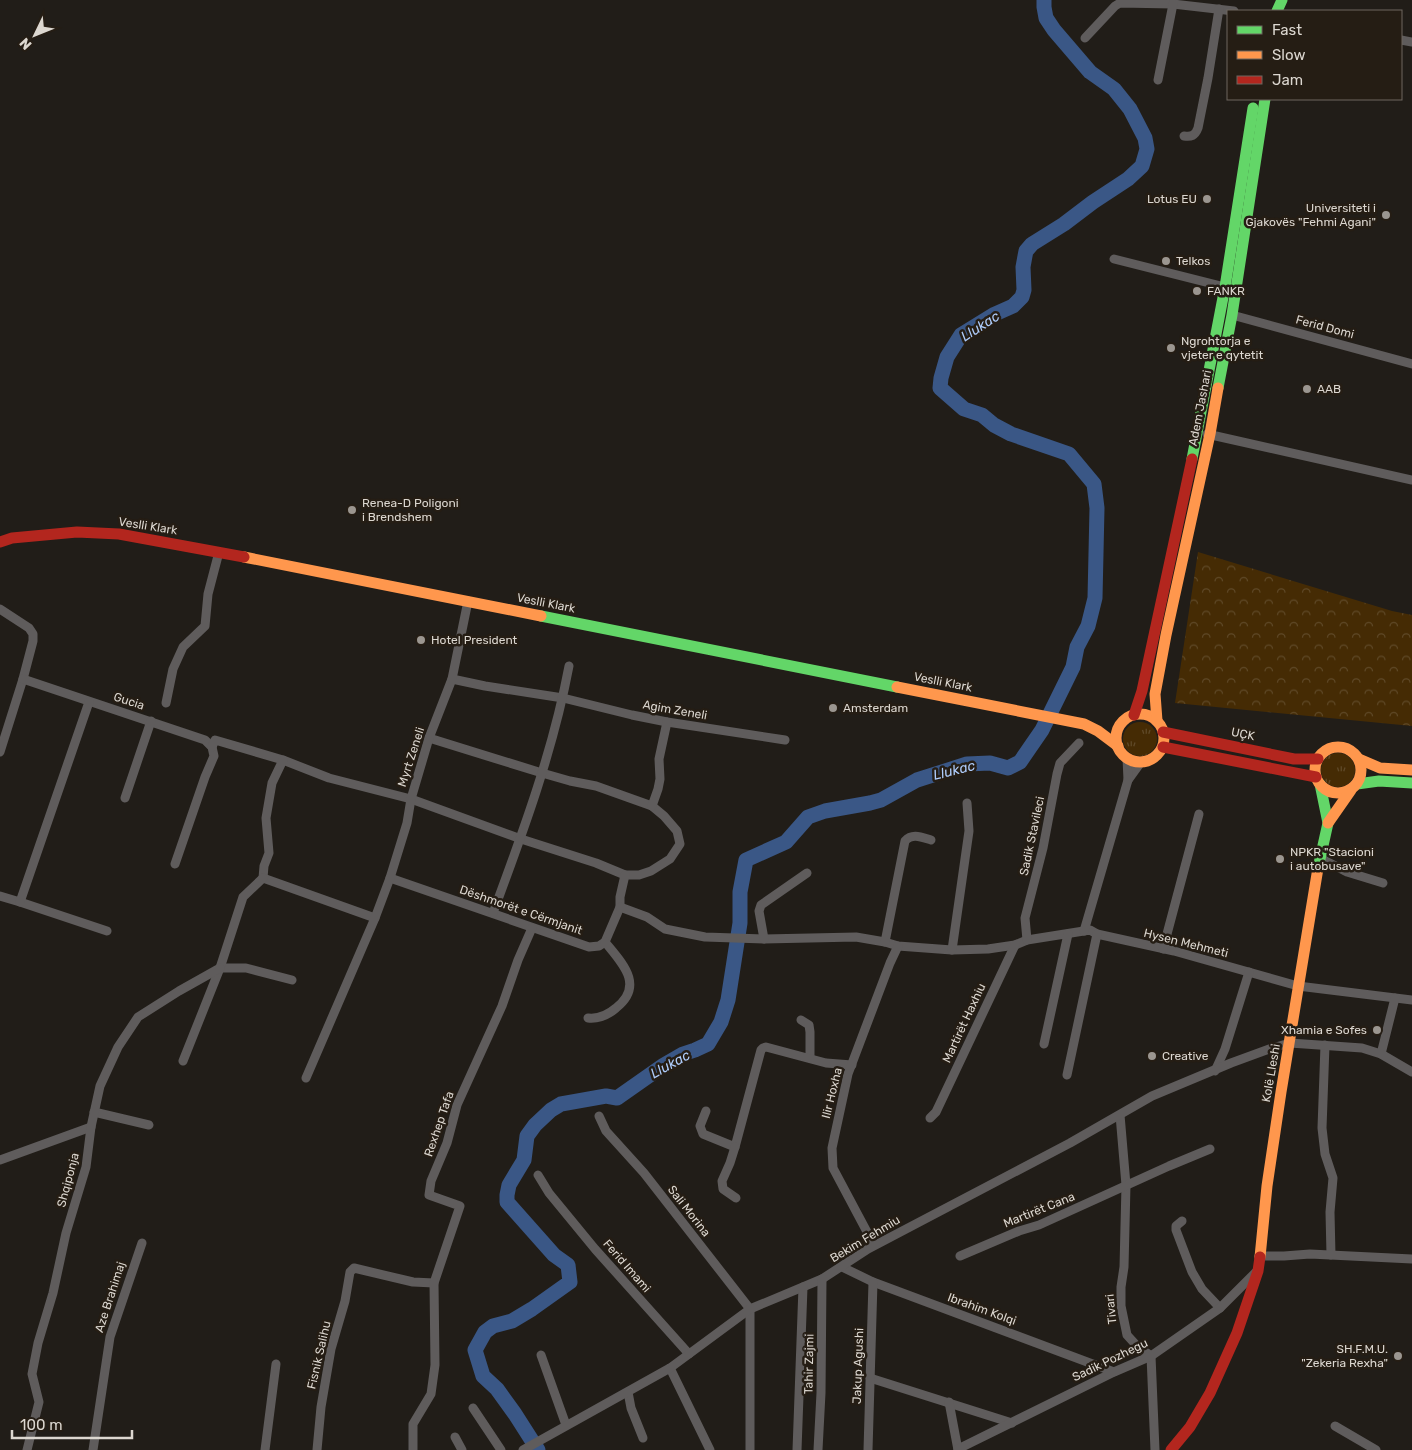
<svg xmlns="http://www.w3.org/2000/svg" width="1412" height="1450" font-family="Rubik,sans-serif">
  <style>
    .grass { fill: url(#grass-tufts) }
    .forest { fill: url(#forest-crowns) }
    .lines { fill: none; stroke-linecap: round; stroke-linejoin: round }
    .river { stroke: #3a5786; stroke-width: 15 }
    .street { stroke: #5f5c5c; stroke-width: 9 }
    .fast { stroke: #63d668; stroke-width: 11 }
    .slow { stroke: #ff974d; stroke-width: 11 }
    .jam { stroke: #b3261e; stroke-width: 11 }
    .poi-dot { fill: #9b9690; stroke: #251d14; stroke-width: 2 }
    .labels { text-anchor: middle; stroke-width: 5; stroke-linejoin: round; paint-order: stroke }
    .poi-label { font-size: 12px; fill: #dcd7d0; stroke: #251d14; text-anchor: start }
    .street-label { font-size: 12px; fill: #dcd7d0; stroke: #251d14 }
    .water-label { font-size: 14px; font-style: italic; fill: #aeccfb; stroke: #251d14 }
  </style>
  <defs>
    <pattern id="grass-tufts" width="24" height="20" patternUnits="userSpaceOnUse" patternTransform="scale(1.25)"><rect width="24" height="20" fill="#452b04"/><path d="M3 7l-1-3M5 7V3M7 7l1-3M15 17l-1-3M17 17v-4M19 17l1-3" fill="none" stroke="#5f4928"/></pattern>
    <pattern id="forest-crowns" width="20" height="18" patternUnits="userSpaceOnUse" patternTransform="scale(1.25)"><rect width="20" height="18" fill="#452b04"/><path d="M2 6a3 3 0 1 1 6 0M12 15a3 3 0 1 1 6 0" fill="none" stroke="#5f4928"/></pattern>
  </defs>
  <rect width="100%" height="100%" fill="#211d18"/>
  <g class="grass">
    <circle cx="1140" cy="739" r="17"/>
    <circle cx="1338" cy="770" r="17"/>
  </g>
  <polygon class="forest" points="1198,552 1392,611 1412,615 1412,726 1175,703"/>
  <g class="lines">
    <polyline class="river" points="538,1450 515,1414 497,1389 483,1376 475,1350 485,1332 493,1326 512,1321 532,1309 570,1282 568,1265 554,1255 507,1202 507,1195 509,1185 524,1160 527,1136 535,1125 551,1110 561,1104 606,1096 617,1098 664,1065 683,1054 695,1050 708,1044 721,1022 728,1000 740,923 740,892 746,860 786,842 808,817 825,811 870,803 881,800 917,780 967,764 990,763 1008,768 1020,762 1042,730 1073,667 1077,647 1088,626 1095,598 1097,508 1094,484 1069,454 1011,434 994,425 982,415 964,409 940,388 941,378 947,357 961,335 995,314 1013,306 1022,297 1024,290 1023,267 1025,256 1026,251 1032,244 1064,224 1093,202 1128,179 1142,166 1147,149 1145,138 1130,109 1114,89 1090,72 1054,30 1046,18 1044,7 1044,0"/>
    <g class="street">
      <polyline points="1085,38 1115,6 1120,3 1173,4 1234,11"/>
      <polyline points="1401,40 1412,42"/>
      <polyline points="1158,80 1173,4"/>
      <path d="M1184,136C1191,137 1195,136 1198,128L1208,78L1219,9"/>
      <polyline points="1114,259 1225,287"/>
      <polyline points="1232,315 1412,364"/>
      <polyline points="1207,434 1412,480"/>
      <polyline points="0,609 29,628 33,634 33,641 23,679 0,752"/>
      <polyline points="23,679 205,740 212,747 214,756 205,777 175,864"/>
      <polyline points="452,679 485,686 563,698 632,715 667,722 785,740"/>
      <polyline points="166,703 173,669 183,647 205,626 208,594 219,552"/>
      <polyline points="212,747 215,740 283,760 329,778 411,799 521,839 596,863 625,875 639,875 651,871 670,859 680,844 677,831 664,816 652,806 596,786 570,781 542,773 429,738"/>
      <polyline points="1128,780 1141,762"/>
      <polyline points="125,798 151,721"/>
      <polyline points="652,806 658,789 660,779 659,759 667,722"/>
      <polyline points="1320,858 1347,872 1383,883"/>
      <polyline points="263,878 264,866 269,853 266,818 272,783 283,760"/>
      <polyline points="263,878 375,918"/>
      <polyline points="390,878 589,947 599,946 605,942 620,907 620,897 625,875"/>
      <polyline points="0,896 20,902 107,931"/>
      <polyline points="20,902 89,702"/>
      <polyline points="620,907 647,917 665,929 705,937 764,939 856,937 885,942 898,946 952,950 988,949 1015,945 1027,940 1090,930 1097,934 1174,951 1298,986 1412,1000"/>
      <path d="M493,913C523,832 553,751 569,666"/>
      <polyline points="1084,931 1128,780 1127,758"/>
      <polyline points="764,939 759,911 761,905 807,873"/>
      <polyline points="1027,940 1025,918 1043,848 1057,774 1060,763 1079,743"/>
      <path d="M885,942L905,841C912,833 921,837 931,840"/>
      <polyline points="1163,949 1199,814"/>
      <polyline points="952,950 969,831 967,803"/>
      <polyline points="220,968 246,968 292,980"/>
      <path d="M588,1018C598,1019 608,1015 616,1008C645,985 622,963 605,942"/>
      <polyline points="801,1020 809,1025 810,1032 810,1058"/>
      <polyline points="1044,1044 1068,934"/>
      <polyline points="1325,1045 1322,1128 1325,1154 1333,1178 1330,1212 1331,1255"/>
      <polyline points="1381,1054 1395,998"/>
      <polyline points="183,1061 220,968 243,897 263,878"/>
      <polyline points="1215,1071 1225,1049 1249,972"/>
      <polyline points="1067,1075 1097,934"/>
      <polyline points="306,1078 375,918 390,878 407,823 411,799 429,738 452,679 468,601"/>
      <polyline points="706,1111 700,1126 703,1134 735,1147 761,1050 763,1048 766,1047 826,1063 852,1065"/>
      <polyline points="94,1112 149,1125"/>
      <polyline points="1120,1115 1126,1185 1124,1267 1121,1287 1121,1306 1127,1335 1137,1346 1151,1356 1155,1450"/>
      <polyline points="599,1116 606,1131 644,1173 750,1309 750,1450"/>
      <polyline points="930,1118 936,1112 1015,945"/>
      <polyline points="735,1147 730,1163 722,1181 723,1189 736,1198"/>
      <polyline points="0,1160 91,1127"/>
      <polyline points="538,1175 549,1193 595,1249 689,1354"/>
      <polyline points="1182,1221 1176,1226 1176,1230 1192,1272 1202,1289 1220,1308"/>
      <polyline points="874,1245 833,1168 832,1148 848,1074 890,963 898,946"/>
      <polyline points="960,1256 1019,1231 1039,1225 1169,1166 1210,1149"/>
      <polyline points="1259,1256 1284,1256 1310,1254 1412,1259"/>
      <polyline points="842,1267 873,1282 1114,1372"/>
      <polyline points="541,1355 566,1425"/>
      <polyline points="670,1368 710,1450"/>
      <polyline points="870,1378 1012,1423"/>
      <polyline points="628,1392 631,1408 643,1438"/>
      <polyline points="949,1402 958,1450"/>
      <polyline points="473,1408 501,1450"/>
      <polyline points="1335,1426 1376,1450"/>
      <polyline points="455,1437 462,1450"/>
      <polyline points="958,1449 1114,1372 1151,1356 1220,1308 1256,1272"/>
      <polyline points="27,1450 39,1402 32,1374 38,1343 53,1293 66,1233 86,1167 91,1127 100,1086 118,1047 138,1017 179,991 220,968"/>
      <polyline points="93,1450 110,1337 142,1243"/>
      <polyline points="265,1450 276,1364"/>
      <polyline points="317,1450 321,1407 331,1349 345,1301 350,1272 354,1268 413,1282 434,1283"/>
      <polyline points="413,1450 413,1424 431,1394 435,1365 434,1283 460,1206 429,1195 431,1181 447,1143 457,1105 502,1006 518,960 532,928"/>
      <polyline points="523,1450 670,1368 750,1309 822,1279 868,1249 1070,1143 1152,1096 1231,1063 1272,1048 1290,1043 1362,1048 1381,1054 1412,1072"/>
      <polyline points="797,1450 803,1287"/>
      <polyline points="818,1450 821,1393 822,1279"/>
      <polyline points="868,1450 873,1282"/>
    </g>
    <g class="fast">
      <polyline points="1277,11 1282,0"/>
      <polyline points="1218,388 1232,315 1265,99"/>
      <polyline points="1192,459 1225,287 1253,108"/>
      <polyline points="541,616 897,687"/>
      <polyline points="1357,784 1379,781 1412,783"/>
      <polyline points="1318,868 1328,823 1320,784"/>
    </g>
    <g class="slow">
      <polyline points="244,557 541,616"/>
      <polyline points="897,687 1084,724 1098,731 1118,746"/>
      <circle cx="1140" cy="738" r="24"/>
      <polyline points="1157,721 1155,694 1166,635 1210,434 1218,388"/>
      <circle cx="1338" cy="770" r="23"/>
      <polyline points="1359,759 1380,768 1412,770"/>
      <polyline points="1328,823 1351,790"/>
      <polyline points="1260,1257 1267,1186 1281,1092 1318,868"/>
    </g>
    <g class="jam">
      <polyline points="0,542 12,538 77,532 119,534 244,557"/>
      <polyline points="1134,715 1142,691 1192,459"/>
      <polyline points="1163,732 1294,759 1318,759"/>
      <polyline points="1163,747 1316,777"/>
      <polyline points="1171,1450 1190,1427 1210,1393 1237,1333 1258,1271 1260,1257"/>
    </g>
  </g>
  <g class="poi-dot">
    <circle cx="1207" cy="199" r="5"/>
    <circle cx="1386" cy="215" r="5"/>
    <circle cx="1166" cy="261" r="5"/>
    <circle cx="1197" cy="291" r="5"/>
    <circle cx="1171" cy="348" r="5"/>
    <circle cx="1307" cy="389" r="5"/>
    <circle cx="352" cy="510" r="5"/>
    <circle cx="421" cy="640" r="5"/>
    <circle cx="833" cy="708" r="5"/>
    <circle cx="1280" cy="859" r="5"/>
    <circle cx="1377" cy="1030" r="5"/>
    <circle cx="1152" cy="1056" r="5"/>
    <circle cx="1398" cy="1356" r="5"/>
  </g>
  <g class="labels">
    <g class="poi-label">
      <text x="1197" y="203" text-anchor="end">Lotus EU</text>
      <text x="1376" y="212" text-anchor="end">Universiteti i<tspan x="1376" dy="14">Gjakovës "Fehmi Agani"</tspan></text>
      <text x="1176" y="265">Telkos</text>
      <text x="1207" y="295">FANKR</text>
      <text x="1181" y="345">Ngrohtorja e<tspan x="1181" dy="14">vjeter e qytetit</tspan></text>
      <text x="1317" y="393">AAB</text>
      <text x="362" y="507">Renea-D Poligoni<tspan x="362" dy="14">i Brendshem</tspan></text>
      <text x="431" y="644">Hotel President</text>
      <text x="843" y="712">Amsterdam</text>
      <text x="1290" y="856">NPKR "Stacioni<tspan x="1290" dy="14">i autobusave"</tspan></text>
      <text x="1367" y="1034" text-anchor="end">Xhamia e Sofes</text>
      <text x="1162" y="1060">Creative</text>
      <text x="1388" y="1353" text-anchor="end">SH.F.M.U.<tspan x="1388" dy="14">"Zekeria Rexha"</tspan></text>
    </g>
    <g class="street-label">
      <text transform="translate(1325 327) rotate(15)" y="4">Ferid Domi</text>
      <text transform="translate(1200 408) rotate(-79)" y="4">Adem Jashari</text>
      <text transform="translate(148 526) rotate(9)" y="4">Veslli Klark</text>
      <text transform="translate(546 603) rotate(11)" y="4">Veslli Klark</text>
      <text transform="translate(943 682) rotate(11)" y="4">Veslli Klark</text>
      <text transform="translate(129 701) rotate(18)" y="4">Gucia</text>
      <text transform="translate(675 710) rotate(10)" y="4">Agim Zeneli</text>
      <text transform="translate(1243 734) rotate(12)" y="4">UÇK</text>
      <text transform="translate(411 757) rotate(-72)" y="4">Myrt Zeneli</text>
      <text transform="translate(1032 836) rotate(-78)" y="4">Sadik Stavileci</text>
      <text transform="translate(521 910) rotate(19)" y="4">Dëshmorët e Cërmjanit</text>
      <text transform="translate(1186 943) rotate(14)" y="4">Hysen Mehmeti</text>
      <text transform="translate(964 1023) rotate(-65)" y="4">Martirët Haxhiu</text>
      <text transform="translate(1271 1073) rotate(-80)" y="4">Kolë Lleshi</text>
      <text transform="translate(832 1093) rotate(-76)" y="4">Ilir Hoxha</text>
      <text transform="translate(439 1124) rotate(-71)" y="4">Rexhep Tafa</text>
      <text transform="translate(68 1180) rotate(-75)" y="4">Shqiponja</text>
      <text transform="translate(1039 1210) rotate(-22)" y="4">Martirët Cana</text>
      <text transform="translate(689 1211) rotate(52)" y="4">Sali Morina</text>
      <text transform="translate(865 1239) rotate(-31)" y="4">Bekim Fehmiu</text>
      <text transform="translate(627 1266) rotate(49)" y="4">Ferid Imami</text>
      <text transform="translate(110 1297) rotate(-72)" y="4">Aze Brahimaj</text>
      <text transform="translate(982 1309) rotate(20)" y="4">Ibrahim Kolqi</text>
      <text transform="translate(1111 1309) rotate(-96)" y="4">Tivari</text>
      <text transform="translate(319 1355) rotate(-77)" y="4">Fisnik Salihu</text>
      <text transform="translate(1110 1360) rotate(-26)" y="4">Sadik Pozhegu</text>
      <text transform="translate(809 1364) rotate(-89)" y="4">Tahir Zajmi</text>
      <text transform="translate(858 1366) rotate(-88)" y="4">Jakup Agushi</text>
    </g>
    <g class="water-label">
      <text transform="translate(980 326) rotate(-33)" y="5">Llukac</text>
      <text transform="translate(954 770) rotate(-14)" y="5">Llukac</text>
      <text transform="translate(670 1064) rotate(-29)" y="5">Llukac</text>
    </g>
  </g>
  <rect x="1227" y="10" width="175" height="90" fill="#251d14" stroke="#6e675f"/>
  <rect x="1237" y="26" width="25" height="8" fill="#63d668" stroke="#6e675f"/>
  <text x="1272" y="35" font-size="15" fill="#dcd7d0">Fast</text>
  <rect x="1237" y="51" width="25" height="8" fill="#ff974d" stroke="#6e675f"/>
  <text x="1272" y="60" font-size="15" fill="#dcd7d0">Slow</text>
  <rect x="1237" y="76" width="25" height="8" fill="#b3261e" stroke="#6e675f"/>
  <text x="1272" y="85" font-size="15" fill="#dcd7d0">Jam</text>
  <g transform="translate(35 35) rotate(227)" stroke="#251d14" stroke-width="4" paint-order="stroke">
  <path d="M0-4L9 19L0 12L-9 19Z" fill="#dcd7d0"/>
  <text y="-8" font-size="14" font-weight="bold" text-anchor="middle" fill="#dcd7d0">N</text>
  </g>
  <path d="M12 1430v8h120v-8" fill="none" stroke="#dcd7d0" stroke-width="2.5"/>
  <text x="20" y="1430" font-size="15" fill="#dcd7d0" stroke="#251d14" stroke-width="4" paint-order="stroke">100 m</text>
</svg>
